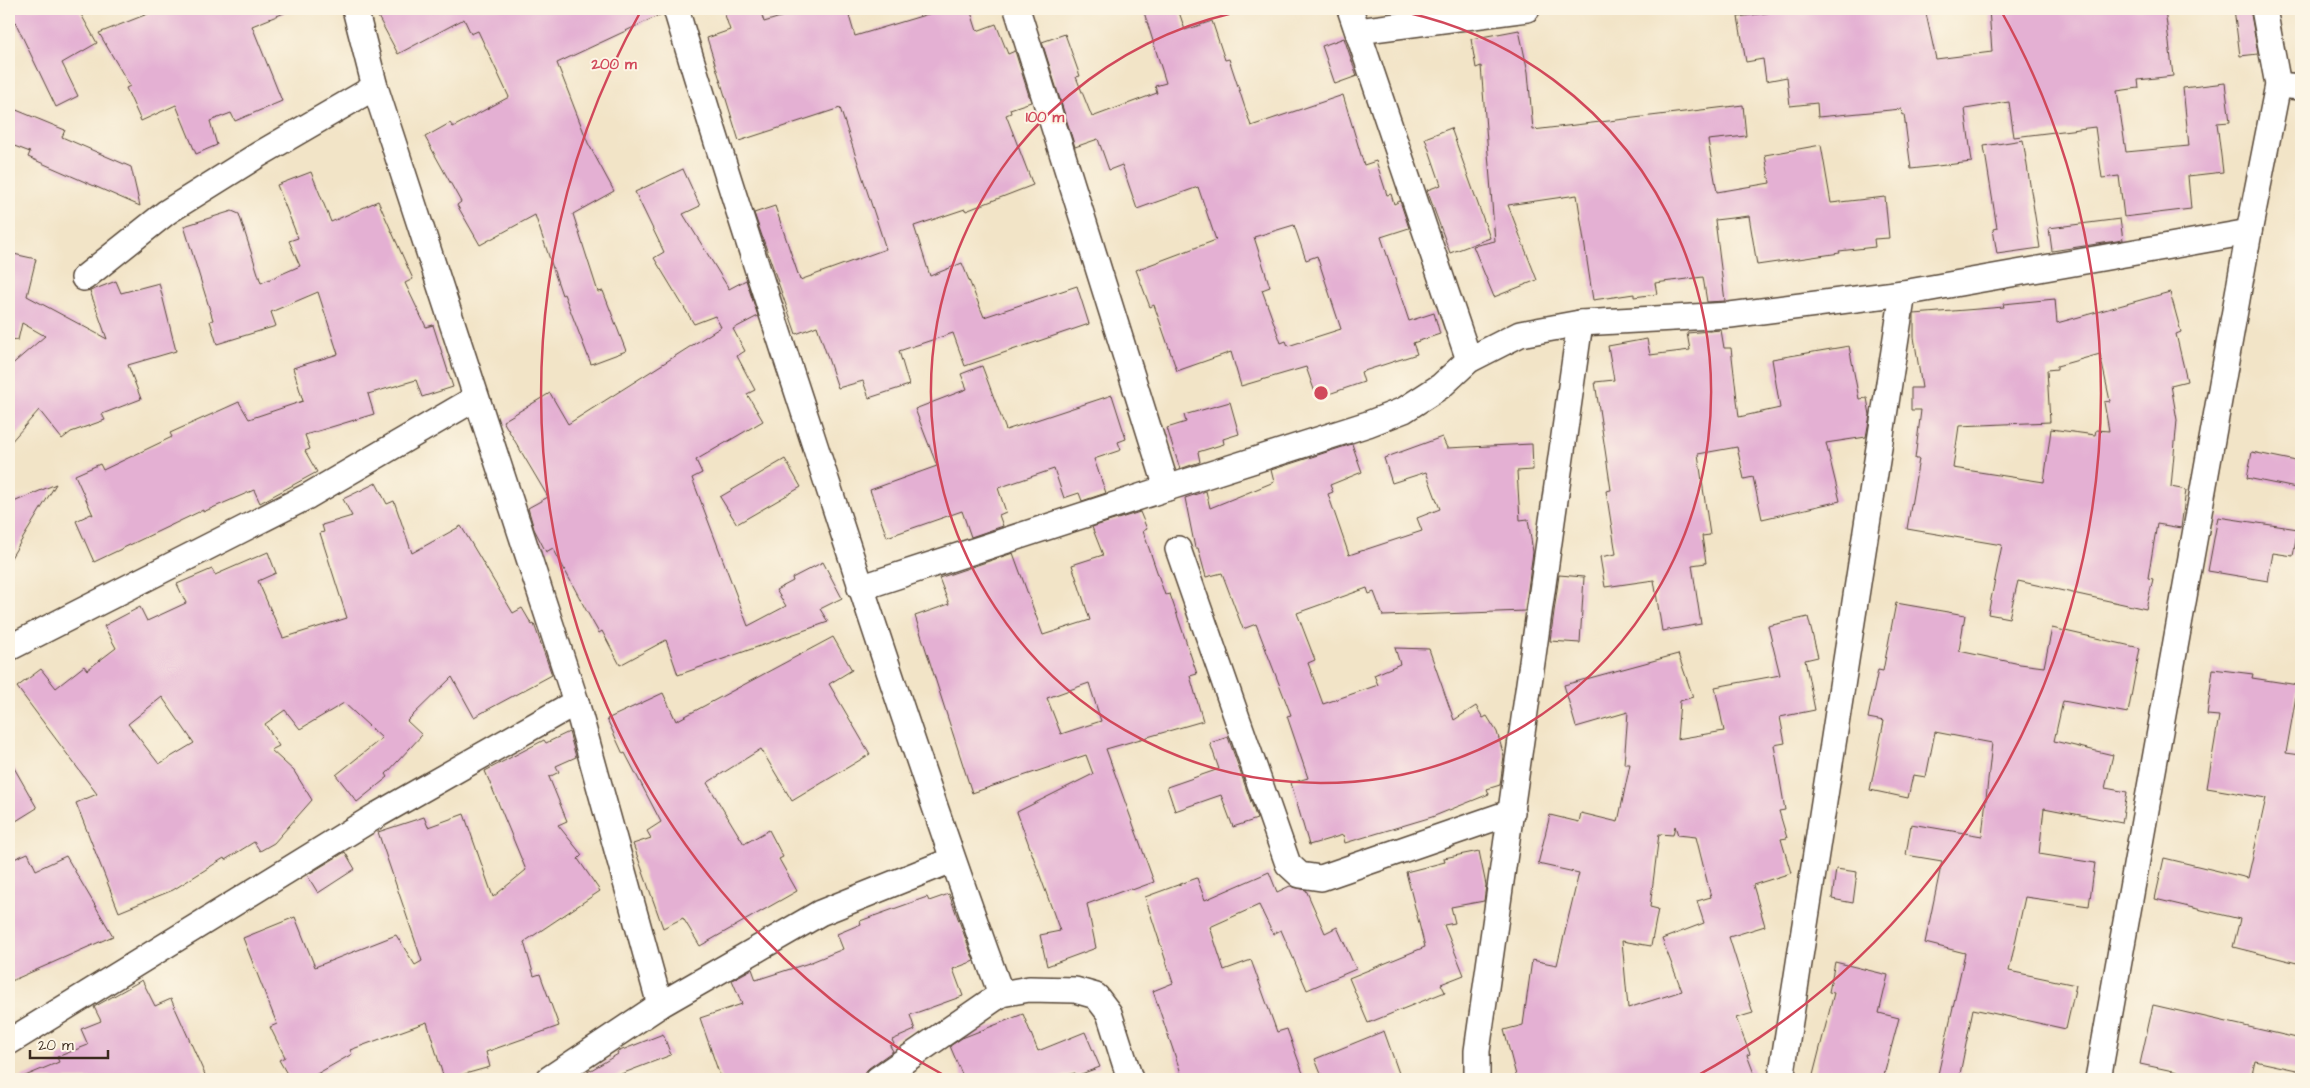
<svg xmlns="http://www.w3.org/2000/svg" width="2310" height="1088" font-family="'Architects Daughter',sans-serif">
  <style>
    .building { fill: #e4b0d3; fill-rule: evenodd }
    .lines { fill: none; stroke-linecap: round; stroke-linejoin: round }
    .street-casing { stroke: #564637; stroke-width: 28 }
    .street { stroke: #fff; stroke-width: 25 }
    .ring { fill: none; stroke: #d1495b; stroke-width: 2.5 }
    .centre { fill: #d1495b; stroke: #fcf5e5; stroke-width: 2.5 }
    .ring-label { font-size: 15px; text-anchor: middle; font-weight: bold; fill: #d1495b; stroke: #fcf5e5; stroke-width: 4; stroke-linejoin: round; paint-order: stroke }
  </style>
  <rect width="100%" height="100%" fill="#fcf5e5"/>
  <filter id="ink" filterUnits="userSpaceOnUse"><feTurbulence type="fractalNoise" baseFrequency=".02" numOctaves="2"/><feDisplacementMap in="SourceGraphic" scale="10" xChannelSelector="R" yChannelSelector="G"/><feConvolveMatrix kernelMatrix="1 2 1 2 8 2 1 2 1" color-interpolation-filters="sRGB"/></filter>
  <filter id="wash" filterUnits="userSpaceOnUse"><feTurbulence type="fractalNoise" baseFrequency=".0096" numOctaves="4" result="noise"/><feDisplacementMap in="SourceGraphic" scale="20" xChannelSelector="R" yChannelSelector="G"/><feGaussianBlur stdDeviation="1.12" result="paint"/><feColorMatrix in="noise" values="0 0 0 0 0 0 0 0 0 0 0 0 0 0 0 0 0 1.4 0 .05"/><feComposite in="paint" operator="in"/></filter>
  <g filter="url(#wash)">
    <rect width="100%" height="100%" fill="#f2e4c7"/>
    <g id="blocks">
      <g class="building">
        <polygon points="9,9 78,9 97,43 62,63 78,96 56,107"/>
        <polygon points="160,9 294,9 252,26 282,101 235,121 231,113 210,121 217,145 196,154 176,105 141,121 126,88 130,86 99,33"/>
        <polygon points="374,9 662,9 662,14 557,63 588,143 614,191 573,214 598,292 603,291 626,351 591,364 564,294 562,295 535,215 480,245 457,205 461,202 425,137 450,123 453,127 509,97 478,31 471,34 464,19 398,54"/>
        <polygon points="723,9 760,9 764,22 807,9 847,9 855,36 945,9 970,9 977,31 996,24 1008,54 1015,51 1031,102 1010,109 1011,113 1006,115 1033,185 966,211 965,209 914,226 930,276 962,263 984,317 1077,286 1089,324 965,366 953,333 899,351 909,385 869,398 863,381 838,388 817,326 796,334 754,213 775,206 800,280 886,249 840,108 739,141 707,38 730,30"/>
        <path d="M1143,9H1178L1185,30L1212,21L1225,60L1229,59L1251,126L1343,95L1364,165L1376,161L1387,195L1391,194L1394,204L1400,201L1409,228L1381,237L1409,321L1434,313L1440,334L1413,343L1417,354L1361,372L1364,382L1317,398L1306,367L1241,386L1231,352L1177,371L1154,305L1150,307L1136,270L1216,240L1198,187L1137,209L1122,165L1109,170L1098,139L1075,147L1042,42L1065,34L1080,76L1076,77L1092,117L1157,93L1155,86L1166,83ZM1294,225L1306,260L1317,256L1341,329L1288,346L1286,341L1281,343L1262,290L1270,287L1254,237Z"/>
        <polygon points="1794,9 1925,9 1936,59 1992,52 1989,9 2165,9 2173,76 2138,80 2139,88 2117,91 2126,152 2189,146 2183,88 2225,83 2230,122 2217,123 2223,172 2188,176 2191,209 2124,217 2119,176 2102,178 2095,127 2014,137 2009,102 1965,109 1972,162 1911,169 1904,114 1902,115 1901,109 1818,117 1817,103 1790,106 1787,77 1766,81 1763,59 1746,62 1738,17"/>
        <polygon points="2234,9 2250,9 2258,54 2240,56"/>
        <polygon points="1519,30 1528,72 1533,130 1743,105 1746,136 1708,140 1717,192 1770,183 1765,155 1821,145 1831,203 1885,197 1889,238 1874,239 1875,247 1839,251 1840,253 1757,265 1749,216 1715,220 1725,301 1707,302 1703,277 1655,283 1657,294 1634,297 1634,294 1593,300 1577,195 1508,205 1537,280 1494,297 1473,246 1495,241 1481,66 1476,68 1471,39"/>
        <polygon points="1344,38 1357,76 1335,84 1322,46"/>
        <polygon points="9,107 65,130 62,137 131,167 140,206 28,157 30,152 9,144"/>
        <polygon points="1451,128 1490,238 1450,253 1427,190 1441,185 1425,138"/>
        <polygon points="2023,140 2040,248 1997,254 1993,229 1997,228 1984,146"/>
        <polygon points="683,169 700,206 683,214 729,289 746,280 758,316 733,329 745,351 737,356 755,390 747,394 763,421 696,460 702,473 692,478 748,626 786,606 776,590 793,581 792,578 823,562 842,598 820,609 828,622 678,675 666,640 620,665 602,631 599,633 586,610 553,548 546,552 534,529 528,508 548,497 503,421 550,393 568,424 721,327 715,316 694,324 654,258 664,252 635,192"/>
        <polygon points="311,172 331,222 378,201 413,279 405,283 426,327 433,325 453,387 422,397 416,380 368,394 374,414 305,435 310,449 305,451 317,472 260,503 254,490 203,512 203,510 94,562 76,521 91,514 93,515 75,475 100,464 103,470 172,437 170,433 239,402 249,419 303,401 293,368 338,354 318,292 271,312 276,326 217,344 210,321 213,320 184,226 232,211 239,214 261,283 300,266 289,241 298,238 277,185"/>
        <polygon points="2120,219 2123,240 2052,251 2049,228"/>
        <polygon points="9,253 36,259 27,296 107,339 90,291 116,281 121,293 159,283 176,351 128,365 141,399 102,414 105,420 71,432 62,439 39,410 9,444 9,367 45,336 22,323 18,340 9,339"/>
        <path d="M2170,292L2181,332L2176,334L2187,381L2171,385L2177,420L2171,487L2186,490L2181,528L2157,524L2148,578L2153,579L2146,609L2018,581L2009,618L1988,614L2002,545L1907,529L1919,459H1915L1921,410H1911V388H1922L1914,337V314L2004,307L2003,304L2055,299L2057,323ZM2100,354L2110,401L2104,402L2109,431L2096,430L2095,435L2051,429L2044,482L1953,468L1959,426L2050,422L2047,370L2057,369V366Z"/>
        <polygon points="1721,330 1724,348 1731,348 1739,417 1780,408 1772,359 1849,346 1859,399 1867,398 1870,415 1866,437 1826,443 1840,501 1762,519 1753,477 1744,479 1737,447 1698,454 1710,535 1702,536 1706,563 1692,565 1701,624 1662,631 1654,580 1605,587 1600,557 1616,554 1606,491 1611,490 1595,382 1614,380 1608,346 1647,339 1650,355 1690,350 1687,333"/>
        <polygon points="982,366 1006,430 1112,395 1126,439 1118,442 1121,450 1094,459 1106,493 1082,501 1079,493 1064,498 1054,469 998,488 1006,512 999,515 1003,526 971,537 962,511 887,537 870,490 937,466 915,409 967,389 961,374"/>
        <polygon points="1230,402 1239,434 1223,439 1224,444 1198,452 1200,462 1180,469 1167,428 1186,422 1184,415"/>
        <polygon points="1442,437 1447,448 1532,444 1533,470 1517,471 1520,520 1528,519 1533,552 1525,611 1383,616 1374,592 1369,594 1367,588 1297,613 1315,660 1308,663 1323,704 1378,685 1374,675 1400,664 1395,648 1429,649 1454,720 1476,706 1483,718 1487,716 1497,732 1504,756 1500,785 1487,789 1489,794 1432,817 1345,843 1343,835 1309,845 1291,783 1308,778 1287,716 1291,715 1256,624 1243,629 1222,573 1206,577 1198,548 1195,548 1185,498 1206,491 1210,508 1274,482 1271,470 1352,444 1362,472 1330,485 1333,492 1328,494 1349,555 1422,531 1417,518 1440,509 1426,472 1392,483 1384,458"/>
        <polygon points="2252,452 2301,462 2301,489 2247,478"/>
        <polygon points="785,459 801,487 737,524 720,497"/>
        <path d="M376,483L387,504L394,501L412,553L461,526L513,613L522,608L532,625L534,624L552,675L474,717L452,677L407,721L422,735L386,774L388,777L357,802L336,775L382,738L344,703L300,729L285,710L265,724L279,746L271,750L294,771L312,800L274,843L260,851L254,842L225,860L224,858L173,890L119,912L76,803L97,794L17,687L41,669L56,688L84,666L87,670L116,648L104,626L140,607L147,621L186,603L177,584L212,569L215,575L268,552L276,573L258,581L283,638L347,618L320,533L324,532L322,525L352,516L343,499ZM162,697L194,743L159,764L128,724Z"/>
        <polygon points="56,484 9,561 9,504"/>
        <path d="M1140,512L1147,529L1143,531L1165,595L1170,594L1197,674L1190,676L1203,721L1106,749L1154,882L1132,890L1131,888L1087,904L1096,948L1047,966L1040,935L1060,931L1017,812L1093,774L1086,755L972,793L915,616L949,604L939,578L1013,553L1043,635L1090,620L1072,565L1103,555L1092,527ZM1089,683L1101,721L1061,734L1047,698Z"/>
        <polygon points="2218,517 2298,529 2293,556 2273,553 2268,581 2208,571"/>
        <polygon points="1559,575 1584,577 1580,643 1550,641"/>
        <polygon points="1896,603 1965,615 1959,651 2020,664 2044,667 2052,628 2140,648 2128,713 2063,701 2054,741 2113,755 2105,788 2127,792 2122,823 2044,808 2039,854 2095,863 2089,906 2025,897 2009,971 2076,985 2066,1029 1973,1009 1959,1079 1937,1079 1965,953 1925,943 1942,861 1906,855 1911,824 1982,836 1992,743 1935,732 1926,777 1913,775 1908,798 1870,790 1884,721 1868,718 1878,670 1883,671"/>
        <path d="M1808,617L1818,657L1805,660L1815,710L1780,717L1785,743L1774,745L1785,810L1779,811L1787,838L1781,839L1791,873L1753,885L1765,926L1729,937L1753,1013L1736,1018L1750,1054L1747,1055L1756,1079H1517L1504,1030L1523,1025L1532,960L1557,965L1579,873L1538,864L1550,815L1579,822L1581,813L1618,822L1630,764H1624L1628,712L1576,727L1564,685L1678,654L1693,697L1680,701L1677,739L1724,731L1715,687L1780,675L1768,626ZM1675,826L1678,835L1696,837L1711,897L1697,901L1704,923L1662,939L1682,991L1628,1008L1622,941L1651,946L1658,909L1650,907L1659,834L1673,835Z"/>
        <polygon points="833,637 852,670 829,684 870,754 792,801 761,749 707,783 744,844 769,830 783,857 779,859 797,891 700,946 683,918 663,928 633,844 651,838 647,831 661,822 625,753 623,754 607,719 663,693 676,721"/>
        <polygon points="2213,669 2253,674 2252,678 2298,685 2286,753 2301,755 2301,964 2233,947 2240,919 2155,899 2164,858 2248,878 2266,798 2207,788 2219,716 2207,715"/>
        <polygon points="569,732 576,757 556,766 559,772 549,777 567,821 558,825 582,855 578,859 600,891 524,942 534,976 540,974 559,1026 486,1052 490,1067 447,1079 444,1079 427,1022 350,1050 352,1054 308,1079 290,1079 279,1060 285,1057 270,1027 277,1024 243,938 295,917 315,967 396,935 415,965 422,961 378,832 424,817 428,827 464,814 493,897 526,870 485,771 544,740 546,743"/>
        <polygon points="1228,737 1257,819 1233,827 1221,795 1175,811 1167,787 1219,769 1210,743"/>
        <polygon points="9,759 37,808 16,821 9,809"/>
        <polygon points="1479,851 1486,885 1484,901 1451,907 1455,923 1444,925 1464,975 1441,984 1445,992 1368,1023 1349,978 1425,947 1406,872 1445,862 1444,858"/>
        <polygon points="345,852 355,869 318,893 307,875"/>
        <polygon points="28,853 36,870 66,856 113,936 9,982 9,861"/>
        <polygon points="1836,869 1857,872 1853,903 1832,899"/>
        <polygon points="1269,872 1277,892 1290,886 1306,890 1325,933 1337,927 1356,969 1307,990 1281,930 1273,934 1259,905 1210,927 1224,970 1251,960 1277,1032 1287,1029 1305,1079 1183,1079 1153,991 1173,983 1145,897 1197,878 1205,900"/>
        <polygon points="949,894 974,961 953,969 963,996 910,1015 915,1030 892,1040 894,1044 890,1046 893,1051 869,1068 865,1072 864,1079 721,1079 700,1018 742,1004 732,980 752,969 756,980 809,963 843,949 837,934 861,924 860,921 927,897 929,901"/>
        <polygon points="1835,962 1888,975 1879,1013 1899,1018 1883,1079 1812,1079 1834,993 1829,992"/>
        <polygon points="142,980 155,1006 171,999 207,1079 18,1079 59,1062 57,1057 88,1045 81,1029 101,1021 94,1007"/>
        <polygon points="2153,1005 2301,1039 2301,1071 2255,1061 2251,1079 2177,1079 2178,1072 2140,1064"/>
        <polygon points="1023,1014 1038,1051 1085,1032 1100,1067 1076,1076 1075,1073 1054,1079 964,1079 950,1046 962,1038"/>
        <polygon points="1384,1031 1401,1079 1323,1079 1315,1059"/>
        <polygon points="663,1034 671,1055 608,1079 576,1079 618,1054 617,1052"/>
      </g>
    </g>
  </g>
  <g filter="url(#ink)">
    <use href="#blocks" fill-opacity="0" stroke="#564637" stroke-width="1"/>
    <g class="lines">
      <defs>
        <g id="street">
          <polyline points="355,9 375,87 576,702 660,1005"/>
          <path d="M676,9C717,147 762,284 807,421C869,613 932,805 1001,994"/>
          <polyline points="1350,9 1469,360"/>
          <polyline points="1358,31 1527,9"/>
          <polyline points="2278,85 2301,87"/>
          <polyline points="84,278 167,212 258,155 375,87"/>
          <polyline points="1167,488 1368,424 1404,410 1441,386 1469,360 1520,334 1580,323 1730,315 1903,293 2249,232"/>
          <polyline points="1178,549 1288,864 1300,875 1321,878 1512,812"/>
          <polyline points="860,588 1167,488 1017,9"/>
          <polyline points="9,648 308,496 476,398"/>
          <polyline points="9,1042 379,814 576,702"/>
          <polyline points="549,1079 660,1005 820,913 952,860"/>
          <polyline points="878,1079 1001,994 1029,989 1075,990 1096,996 1109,1013 1130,1079"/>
          <polyline points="1477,1079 1477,1051 1580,323"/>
          <polyline points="1781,1079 1903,293"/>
          <polyline points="2098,1079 2249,232 2278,85 2264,9"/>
        </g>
      </defs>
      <use href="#street" class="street-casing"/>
      <use href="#street" class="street"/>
    </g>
  </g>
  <g class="ring">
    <path d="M1389 9A390 390 0 1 1 1253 9"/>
    <path d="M949 1078A780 780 0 0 1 642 9M2000 9A780 780 0 0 1 1693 1078"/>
  </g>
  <circle cx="1321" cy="393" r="8" class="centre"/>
  <g class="ring-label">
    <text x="614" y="69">200 m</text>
    <text x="1045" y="122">100 m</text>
  </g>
  <rect width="2310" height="1088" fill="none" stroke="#fcf5e5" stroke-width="30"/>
  <path d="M30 1050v8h78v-8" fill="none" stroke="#3b2a1e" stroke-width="2.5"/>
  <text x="38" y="1050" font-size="15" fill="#3b2a1e" stroke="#fcf5e5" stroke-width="4" paint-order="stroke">20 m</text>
</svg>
